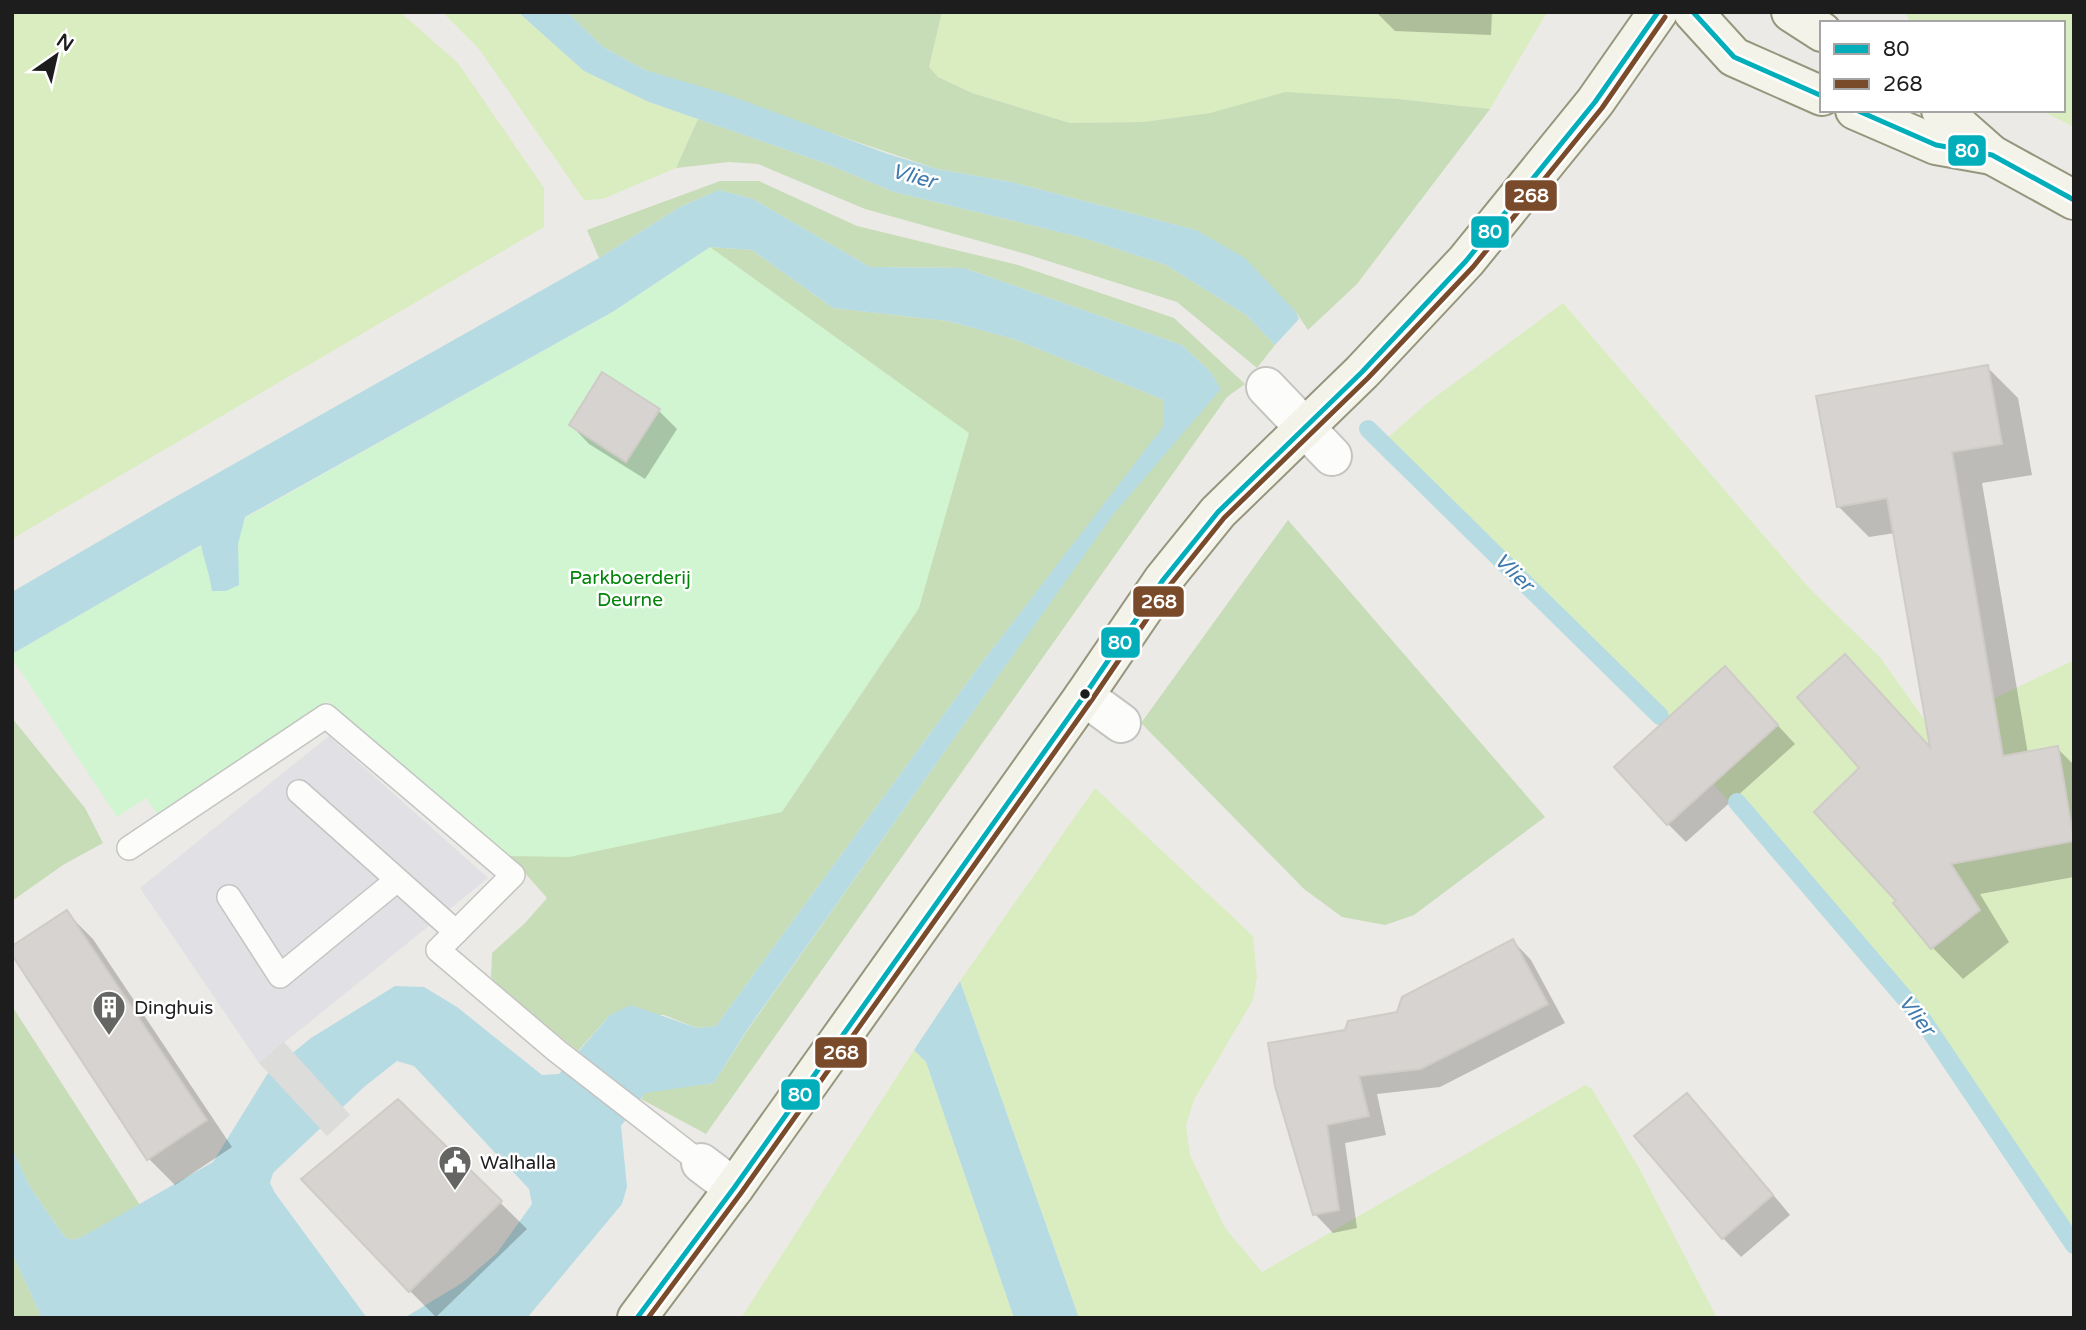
<svg xmlns="http://www.w3.org/2000/svg" width="2086" height="1330" font-family="'Varela Round',sans-serif">
  <style>
    .grass { fill: #daedc1 }
    .forest { fill: #c7ddb8 }
    .park { fill: #d1f5d0 }
    .plaza { fill: #e0e0e5 }
    .water { fill: #b6dbe2 }
    .pier { fill: #dcdcda }
    .shadow { fill: #0003 }
    .lines { fill: none; stroke-linecap: round; stroke-linejoin: round }
    .stream { stroke: #b6dbe2; stroke-width: 18 }
    .building { fill: #d7d3d0; stroke: #cfcbc7; stroke-width: 2 }
    .lane-casing { stroke: #c4c4c2; stroke-width: 26 }
    .street-casing { stroke: #c4c4c2; stroke-width: 42 }
    .secondary-casing { stroke: #95967d; stroke-width: 42 }
    .lane { stroke: #fcfcfb; stroke-width: 23 }
    .street { stroke: #fcfcfb; stroke-width: 38 }
    .secondary { stroke: #f4f3e9; stroke-width: 38 }
    .bus-1-casing { stroke: #fff; stroke-width: 10 }
    .bus-2-casing { stroke: #fff; stroke-width: 10 }
    .bus-1 { stroke: #03aebb; stroke-width: 5 }
    .bus-2 { stroke: #7a4b2a; stroke-width: 5 }
    .bus-dot { fill: #1d1d1d; stroke: #fff; stroke-width: 2.5 }
    .labels { text-anchor: middle; stroke-width: 5; stroke-linejoin: round; paint-order: stroke }
    .park-label { font-size: 19px; fill: #028509; stroke: #fff }
    .poi-label { font-size: 19px; fill: #1d1d1d; stroke: #fff; text-anchor: start }
    .water-label { font-size: 21px; font-style: italic; fill: #407aad; stroke: #fff }
    .line-badge { stroke: #fff; stroke-width: 2.5 }
    .badge-label { font-size: 19px; text-anchor: middle; font-weight: bold; fill: #fff }
  </style>
  <rect width="100%" height="100%" fill="#eceae6"/>
  <g class="grass">
    <polygon points="12,12 400,12 458,63 544,188 544,227 12,539"/>
    <polygon points="442,12 518,12 585,71 649,102 698,119 676,168 603,199 584,200 479,49"/>
    <polygon points="942,12 1547,12 1490,109 1398,99 1210,113 1143,122 1070,123 972,93 938,77 929,67"/>
    <polygon points="1905,12 2074,12 2074,127 2040,110 2063,110 2063,23 1910,23"/>
    <polygon points="1563,303 1810,589 1880,657 1931,729 2074,660 2074,1257 1921,1028 1788,869 1652,714 1376,448 1427,403"/>
    <polygon points="1095,788 1253,936 1257,977 1253,1000 1194,1100 1186,1125 1190,1155 1225,1228 1262,1272 1585,1085 1592,1089 1639,1168 1717,1318 1079,1318 960,981"/>
    <polygon points="914,1050 926,1062 1014,1318 741,1318"/>
  </g>
  <g class="forest">
    <polygon points="567,12 942,12 929,67 938,77 972,93 1070,123 1143,122 1210,113 1285,92 1398,99 1490,109 1357,284 1308,330 1296,312 1196,230 1011,182 937,169 645,70 603,47"/>
    <polygon points="698,119 827,164 894,192 1084,238 1166,265 1246,315 1275,345 1257,368 1177,302 1026,254 865,209 758,164 729,162 676,168"/>
    <polygon points="720,181 759,181 857,226 1018,265 1174,318 1245,384 1227,397 706,1134 641,1099 645,1092 651,1091 714,1083 747,1031 1112,515 1220,388 1210,371 1182,345 964,268 870,267 753,199 719,190 680,207 599,258 587,230"/>
    <polygon points="710,247 752,250 833,308 948,321 1014,339 1164,400 1164,427 980,665 716,1026 697,1028 664,1015 610,1015 578,1051 502,990 491,977 492,953 525,923 547,898 510,856 661,734"/>
    <polygon points="1288,520 1545,817 1414,915 1385,925 1342,917 1304,889 1141,723"/>
    <polygon points="12,718 85,808 103,843 63,865 12,901"/>
    <polygon points="12,1006 140,1205 80,1238 71,1240 64,1236 30,1187 12,1148"/>
    <polygon points="12,1253 42,1318 12,1318"/>
  </g>
  <polygon class="park" points="710,247 969,433 919,608 782,812 569,857 510,856 327,701 160,818 146,798 117,817 12,658 12,654 202,545 245,518 614,311"/>
  <polygon class="plaza" points="329,736 488,878 259,1063 140,888"/>
  <g class="water">
    <polygon points="518,12 567,12 603,47 645,70 723,93 888,154 937,169 1011,182 1196,230 1245,258 1296,312 1299,319 1275,345 1246,315 1166,265 1084,238 894,192 827,164 649,102 584,71"/>
    <path d="M719,190L753,199L870,267L964,268L1182,345L1210,371L1221,389L1112,516L747,1030L714,1083L645,1093L621,1126L627,1187L622,1204L527,1318H404L462,1283L497,1253L532,1204L529,1189L414,1066L397,1061L364,1087L273,1173L270,1183L275,1193L367,1318H42L12,1253V1148L30,1187L64,1236L71,1240L80,1238L213,1162L268,1073L311,1038L395,986L424,987L457,1007L542,1075L559,1074L610,1015L631,1005L697,1028L716,1026L980,665L1163,427L1164,400L1014,339L948,321L833,308L752,250L710,247L614,311L245,517L238,544L239,585L226,591H212C210,575 204,560 201,545L12,654V592L170,500L599,258L680,207Z"/>
    <polygon points="960,981 1079,1318 1014,1318 926,1062 914,1050"/>
  </g>
  <polygon class="pier" points="284,1042 350,1115 327,1136 259,1063"/>
  <g class="shadow">
    <polygon points="1376,12 1492,12 1491,35 1395,31"/>
    <polygon points="1987,367 2018,398 2032,475 1982,483 2028,754 2057,748 2074,765 2074,877 1980,894 2009,942 1963,979 1933,948 1896,904 1899,901 1862,768 1845,656 1932,749 1895,533 1869,537 1838,506"/>
    <polygon points="659,411 677,429 645,479 589,444 571,425"/>
    <polygon points="1725,668 1795,744 1686,842 1668,824"/>
    <polygon points="66,912 93,939 232,1147 175,1185 149,1159"/>
    <polygon points="1513,941 1531,960 1565,1023 1440,1087 1377,1094 1386,1135 1345,1143 1357,1228 1333,1233 1315,1214 1277,1086 1346,1032 1398,1014"/>
    <polygon points="1687,1095 1705,1113 1790,1215 1741,1257 1723,1238"/>
    <polygon points="398,1101 527,1229 436,1317 410,1291"/>
  </g>
  <g class="lines">
    <g class="stream">
      <polyline points="1368,429 1660,716"/>
      <polyline points="1737,802 1920,1016 2074,1245"/>
    </g>
  </g>
  <g class="building">
    <polygon points="1988,365 2002,444 1952,452 2003,756 2058,746 2074,841 1951,864 1980,910 1931,949 1893,903 1896,901 1814,812 1859,768 1797,697 1845,654 1930,747 1887,498 1837,507 1816,396"/>
    <polygon points="602,372 660,409 626,462 569,425"/>
    <polygon points="1725,666 1778,725 1667,825 1614,767"/>
    <polygon points="67,910 207,1120 147,1160 12,955 12,946"/>
    <polygon points="1513,939 1548,1004 1421,1069 1359,1076 1369,1116 1327,1125 1339,1210 1313,1215 1275,1086 1268,1043 1345,1030 1348,1021 1397,1012 1402,997"/>
    <polygon points="1687,1093 1773,1195 1722,1239 1634,1136"/>
    <polygon points="398,1099 502,1201 409,1292 301,1179"/>
  </g>
  <g class="lines">
    <defs>
      <g id="lane">
        <polyline points="299,792 456,932"/>
        <polyline points="129,848 326,716 513,875 438,950 557,1051 701,1163"/>
        <polyline points="229,897 280,976 397,880"/>
      </g>
      <g id="street">
        <polyline points="1266,387 1332,456"/>
        <polyline points="1084,696 1121,723"/>
        <polyline points="701,1163 734,1188"/>
      </g>
      <g id="secondary">
        <polyline points="1693,12 1734,57 1822,96"/>
        <polyline points="1791,12 1822,32"/>
        <polyline points="1855,110 1936,145 1992,155"/>
        <polyline points="1941,110 1992,155 2074,200"/>
        <polyline points="637,1318 734,1188 1084,696 1163,580 1218,512 1362,372 1466,261 1595,102 1658,12"/>
      </g>
    </defs>
    <use href="#lane" class="lane-casing"/>
    <use href="#street" class="street-casing"/>
    <use href="#secondary" class="secondary-casing"/>
    <use href="#lane" class="lane"/>
    <use href="#street" class="street"/>
    <use href="#secondary" class="secondary"/>
    <defs>
      <g id="bus-1">
        <polyline points="1693,12 1734,57 1822,96"/>
        <polyline points="1856,110 1936,145 1992,155 2074,200"/>
        <polyline points="637,1318 734,1188 1084,696 1163,580 1218,512 1362,372 1466,261 1595,102 1658,12"/>
      </g>
      <polyline id="bus-2" points="648,1318 741,1193 1091,701 1170,585 1224,518 1368,378 1473,267 1602,108 1665,17"/>
    </defs>
    <use href="#bus-1" class="bus-1-casing"/>
    <use href="#bus-2" class="bus-2-casing"/>
    <use href="#bus-1" class="bus-1"/>
    <use href="#bus-2" class="bus-2"/>
  </g>
  <defs>
    <symbol id="building-pin" viewBox="-11 -11 22 30"><path d="M0 17L-7.5 6A9.5 9.5 0 1 1 7.5 6Z" fill="#656563" stroke="#fff"/><path d="M-4-6H4V6H1V3H-1V6H-4ZM-2.5-4.3h1.7v1.8h-1.7ZM.8-4.3h1.7v1.8H.8ZM-2.5-1h1.7V.8h-1.7ZM.8-1h1.7V.8H.8Z" fill="#fff"/></symbol>
    <symbol id="civic-pin" viewBox="-11 -11 22 30"><path d="M0 17L-7.5 6A9.5 9.5 0 1 1 7.5 6Z" fill="#656563" stroke="#fff"/><path d="M-.6-6.5H3V-4.5H.6V-3L4-1V1h2V6H-6V1h2V-1L-.6-3ZM-1.2 2.5V6h2.4V2.5Z" fill="#fff"/></symbol>
  </defs>
  <g fill-rule="evenodd">
    <use href="#building-pin" x="90" y="988" width="38" height="52"/>
    <use href="#civic-pin" x="436" y="1143" width="38" height="52"/>
  </g>
  <circle class="bus-dot" cx="1085" cy="694" r="6"/>
  <g class="labels">
    <g class="park-label">
      <text x="630" y="584">Parkboerderij<tspan x="630" dy="22">Deurne</tspan></text>
    </g>
    <g class="poi-label">
      <text x="134" y="1014">Dinghuis</text>
      <text x="480" y="1169">Walhalla</text>
    </g>
    <g class="water-label">
      <text transform="translate(914 176) rotate(15)" y="7">Vlier</text>
      <text transform="translate(1514 572) rotate(44)" y="7">Vlier</text>
      <text transform="translate(1917 1015) rotate(52)" y="7">Vlier</text>
    </g>
  </g>
  <g class="line-badge">
    <rect x="1947" y="134" width="40" height="33" rx="7" fill="#03aebb"/>
    <rect x="1504" y="179" width="54" height="33" rx="7" fill="#7a4b2a"/>
    <rect x="1470" y="215" width="40" height="34" rx="7" fill="#03aebb"/>
    <rect x="1132" y="585" width="53" height="33" rx="7" fill="#7a4b2a"/>
    <rect x="1100" y="626" width="41" height="33" rx="7" fill="#03aebb"/>
    <rect x="814" y="1036" width="54" height="33" rx="7" fill="#7a4b2a"/>
    <rect x="780" y="1078" width="41" height="33" rx="7" fill="#03aebb"/>
  </g>
  <g class="badge-label">
    <text x="1967" y="157">80</text>
    <text x="1531" y="202">268</text>
    <text x="1490" y="238">80</text>
    <text x="1159" y="608">268</text>
    <text x="1120" y="649">80</text>
    <text x="841" y="1059">268</text>
    <text x="800" y="1101">80</text>
  </g>
  <rect width="2086" height="1330" fill="none" stroke="#1d1d1d" stroke-width="28"/>
  <rect x="1820" y="21" width="245" height="91" fill="#ffffff" stroke="#a5a5a5" stroke-width="2"/>
  <rect x="1834" y="44" width="35" height="10" fill="#03aebb" stroke="#a5a5a5" stroke-width="2"/>
  <text x="1883" y="56" font-size="21" fill="#1d1d1d">80</text>
  <rect x="1834" y="79" width="35" height="10" fill="#7a4b2a" stroke="#a5a5a5" stroke-width="2"/>
  <text x="1883" y="91" font-size="21" fill="#1d1d1d">268</text>
  <g transform="translate(56 56) rotate(34)" stroke="#ffffff" stroke-width="5" paint-order="stroke">
  <path d="M0-5L12 26L0 18L-12 26Z" fill="#1d1d1d"/>
  <text y="-10" font-size="19" font-weight="bold" text-anchor="middle" fill="#1d1d1d">N</text>
  </g>
</svg>
